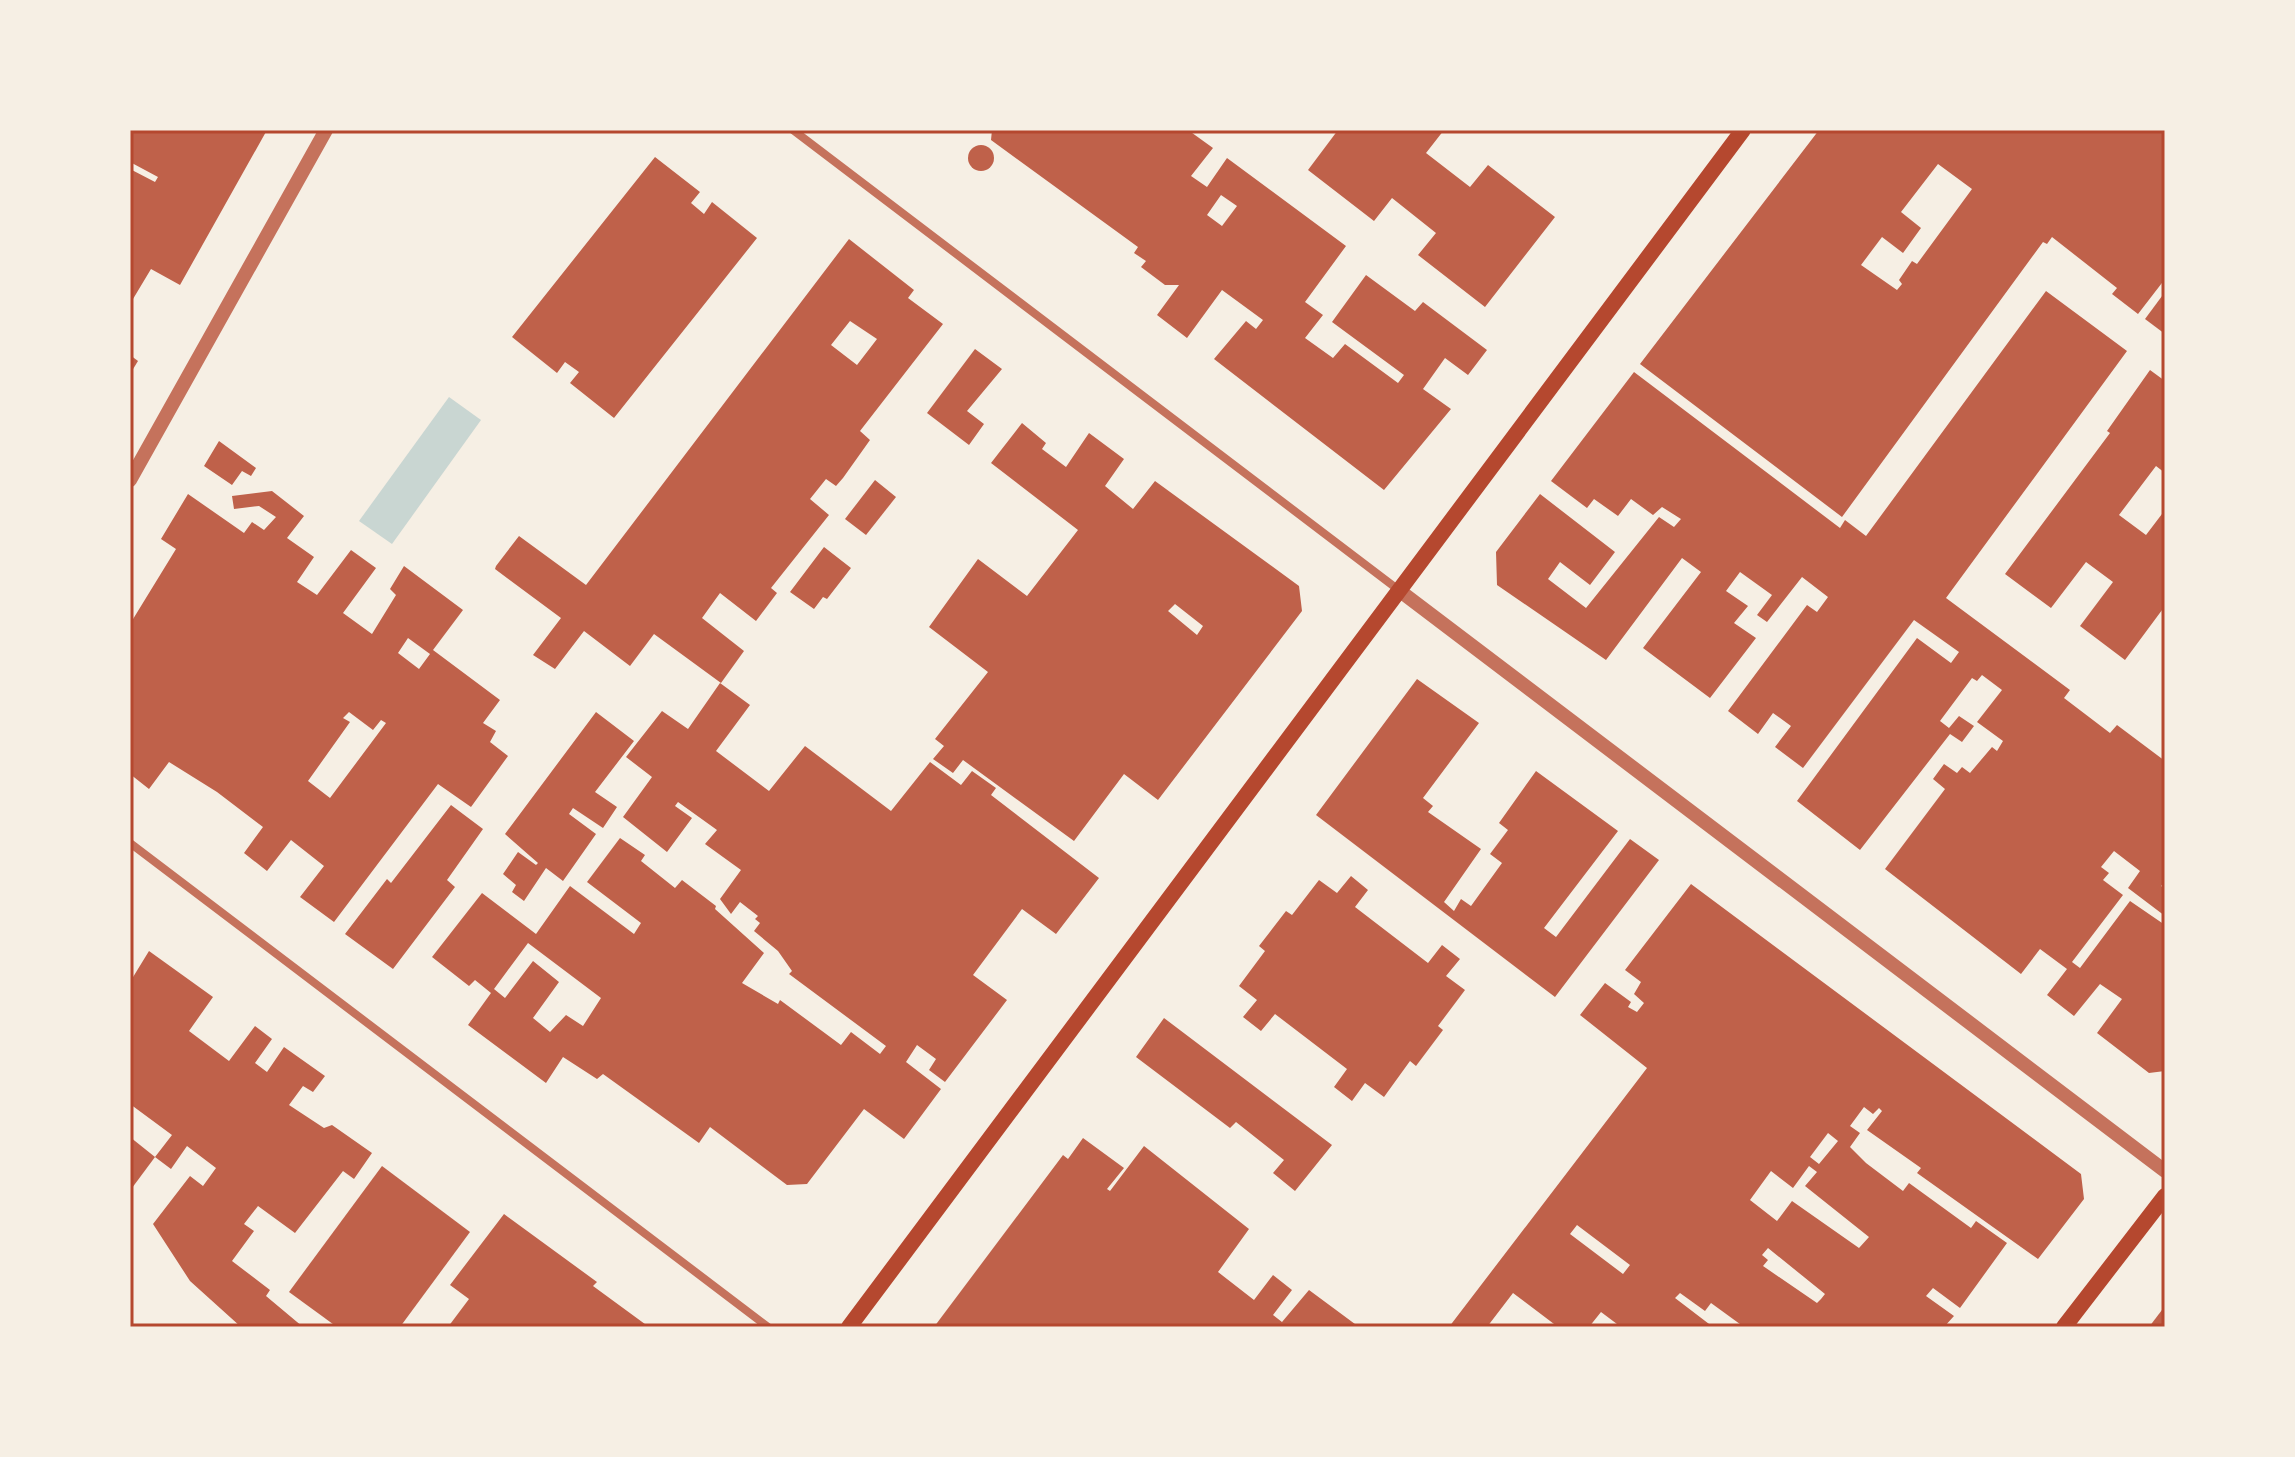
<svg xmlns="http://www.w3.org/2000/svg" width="2295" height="1457" font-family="'Fira Sans',sans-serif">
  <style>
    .water { fill: #c9d6d2 }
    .building { fill: #bf614a; fill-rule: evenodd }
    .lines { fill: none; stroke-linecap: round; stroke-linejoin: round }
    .minor { stroke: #c5725c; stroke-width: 8 }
    .tertiary { stroke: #c5725c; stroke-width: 14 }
    .secondary { stroke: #b5482f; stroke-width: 16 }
    .neatline { fill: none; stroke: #b5482f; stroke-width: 3 }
  </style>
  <rect width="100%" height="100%" fill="#f6efe4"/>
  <polygon class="water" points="449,397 481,420 392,544 359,521"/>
  <g class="building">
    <polygon points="130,130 267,130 180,285 151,269 130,304 130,169 155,182 158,177 130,162"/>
    <path d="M992,130H1188L1213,148L1191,176L1207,187L1227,158L1346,246L1305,302L1323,315L1305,338L1333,358L1345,344L1398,383L1404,375L1332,322L1366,275L1415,311L1423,302L1487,350L1468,375L1445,358L1423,389L1451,409L1384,490L1214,359L1246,321L1256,329L1263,320L1222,290L1187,338L1157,315L1179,285H1165L1141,267L1146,261L1134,253L1138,247L991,140ZM1221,195L1237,206L1222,226L1207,215Z"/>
    <polygon points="1338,130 1444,130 1426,153 1470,187 1488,165 1555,217 1485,307 1418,255 1436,233 1392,198 1374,221 1308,170"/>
    <path d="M1819,130H2165V279L2138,314L2112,294L2117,288L2052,237L2047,244L2043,242L1842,517L1640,364ZM1938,164L1972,189L1917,264L1912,261L1899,280L1902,284L1897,290L1861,265L1882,237L1903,253L1921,228L1901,212Z"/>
    <circle cx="981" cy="158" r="13"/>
    <polygon points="655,157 700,192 691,203 704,214 712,202 757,238 614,418 570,383 579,372 565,362 557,373 512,337"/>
    <path d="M849,239L914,290L908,298L943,324L860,431L870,440L843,478L836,486L826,479L810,499L829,515L771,588L777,593L756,621L720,593L702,618L744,651L721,683L654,634L630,666L584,631L555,669L533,655L561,618L495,569L496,566L519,536L586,585ZM850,321L877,339L857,365L831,345Z"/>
    <polygon points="2046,291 2127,351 1946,598 2070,690 2064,698 2110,733 2117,725 2165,761 2165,881 2161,886 2165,889 2165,916 2128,888 2140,871 2114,851 2101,867 2109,873 2103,880 2123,895 2072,962 2080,968 2130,901 2165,925 2165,1071 2149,1073 2097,1033 2122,999 2100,984 2074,1016 2047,995 2067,969 2040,949 2021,974 1885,869 1945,789 1933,779 1944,764 1957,773 1962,767 1970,773 1992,747 1997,751 2003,741 1977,722 2002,690 1982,675 1977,681 1972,678 1940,721 1949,728 1959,716 1974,726 1962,742 1950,734 1860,850 1797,801 1917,638 1951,663 1959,652 1914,620 1803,768 1775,747 1791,726 1773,713 1758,734 1728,711 1807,605 1817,612 1828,597 1802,577 1767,622 1757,615 1772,595 1740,572 1726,591 1748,606 1734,623 1756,638 1710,698 1643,648 1701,572 1682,558 1606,660 1497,585 1496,552 1540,494 1615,552 1590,585 1560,562 1548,579 1586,608 1659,517 1674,527 1681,519 1662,507 1653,515 1631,499 1618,516 1594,499 1587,508 1551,481 1634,372 1840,528 1845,520 1866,536"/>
    <polygon points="2165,292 2165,334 2145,319"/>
    <polygon points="975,349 1002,369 967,411 984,424 969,445 927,413"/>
    <polygon points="130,355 138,361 130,374"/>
    <polygon points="2150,370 2165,381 2165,473 2156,466 2119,515 2146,535 2165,510 2165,606 2125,660 2080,626 2113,582 2086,562 2051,608 2005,574 2110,433 2107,431"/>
    <path d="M1022,423L1046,443L1042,449L1066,467L1089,433L1124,459L1105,486L1133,509L1155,481L1299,586L1302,611L1158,800L1124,774L1074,841L963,760L953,773L933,759L944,746L935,739L988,672L929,627L978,559L1027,596L1078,530L991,463ZM1175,604L1203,626L1197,635L1168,611Z"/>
    <polygon points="219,441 256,468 251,476 242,471 232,485 204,466"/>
    <polygon points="875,480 896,497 866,535 845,519"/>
    <path d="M272,491L304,516L287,538L314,557L297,582L317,595L351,550L376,568L343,613L372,634L396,595L390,589L404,566L463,610L433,650L500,700L483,723L496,731L490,742L508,756L471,807L438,784L334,922L300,897L324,866L291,840L267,871L244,853L263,827L217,792L169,762L149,789L130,774V624L176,549L161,539L188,494L244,533L252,522L264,530L276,517L259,506L234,509L232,496ZM408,638L430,654L419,669L398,653ZM349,712L373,730L381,720L386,723L330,798L308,781L350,722L343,718Z"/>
    <polygon points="824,547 851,568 827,599 823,597 814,609 790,592"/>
    <polygon points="1417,679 1479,723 1423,798 1433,806 1428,812 1481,849 1444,902 1454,911 1461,899 1471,906 1502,863 1490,854 1508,830 1499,823 1536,771 1618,831 1544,928 1556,937 1630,839 1659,860 1555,997 1316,815"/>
    <path d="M720,683L750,705L716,751L769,791L805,746L891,811L930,762L961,785L972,771L996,788L991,795L1099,878L1056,934L1022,909L973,975L1007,1000L945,1082L929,1070L936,1059L917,1045L906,1062L941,1089L904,1139L864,1109L807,1184L787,1185L710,1127L699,1143L603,1074L597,1079L563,1057L546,1083L468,1025L491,993L475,980L469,986L432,957L482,893L536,934L570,886L634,934L641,923L587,882L620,838L645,855L641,861L675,888L682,880L716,906L715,909L764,953L742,983L778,1004L780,1000L841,1045L851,1032L880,1054L886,1046L789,974L792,971L778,951L754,931L760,923L755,919L758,916L740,902L731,914L720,899L741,870L705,844L717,830L678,802L675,806L692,818L667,852L623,817L652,777L626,757L662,711L688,729ZM528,943L601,998L583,1026L566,1015L550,1032L533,1018L559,982L533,961L505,998L494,989Z"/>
    <polygon points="596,712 634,741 595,792 617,807 603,828 573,808 569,814 596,834 563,881 546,868 524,901 512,892 516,885 503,874 518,852 536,865 538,863 505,834"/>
    <polygon points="451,805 483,829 447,880 455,887 393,969 345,934 387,879 391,883"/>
    <polygon points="1351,876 1368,890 1355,907 1428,963 1442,945 1460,959 1446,976 1465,990 1438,1026 1443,1030 1416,1066 1410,1061 1384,1097 1365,1083 1352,1101 1334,1087 1347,1069 1275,1014 1261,1031 1243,1017 1257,1000 1239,986 1265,951 1259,946 1286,911 1292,915 1319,880 1337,893"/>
    <path d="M1691,884L2081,1174L2084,1199L2038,1259L1917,1173L1921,1168L1867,1130L1882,1111L1879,1108L1873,1114L1864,1107L1850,1126L1860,1133L1850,1147L1866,1163L1903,1191L1909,1183L1971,1228L1976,1221L2007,1243L1960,1308L1933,1288L1926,1296L1954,1316L1944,1327H1744L1711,1303L1705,1311L1680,1293L1675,1298L1713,1327H1621L1601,1312L1589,1327H1558L1513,1293L1487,1327H1449L1647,1068L1580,1015L1605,983L1631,1002L1628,1007L1637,1012L1644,1003L1634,994L1641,982L1625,970ZM1828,1133L1838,1141L1819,1164L1810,1157ZM1809,1166L1817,1172L1805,1186L1869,1237L1859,1248L1792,1201L1777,1221L1750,1200L1771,1171L1793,1188ZM1577,1225L1630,1265L1623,1274L1570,1234ZM1768,1248L1825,1294L1821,1299L1817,1303L1763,1266L1768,1260L1762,1255Z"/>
    <polygon points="149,951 213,997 189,1031 229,1061 255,1026 272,1039 255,1063 267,1072 284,1047 325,1076 313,1092 303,1086 289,1105 324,1128 332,1125 372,1153 354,1179 343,1171 295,1233 258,1206 244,1224 254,1231 232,1261 270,1290 266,1296 303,1327 241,1327 190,1281 153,1224 190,1176 203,1186 216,1168 187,1146 171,1169 155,1157 172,1135 130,1104 130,982"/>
    <polygon points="1164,1018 1332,1145 1295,1191 1273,1173 1284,1160 1236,1122 1230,1128 1136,1057"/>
    <polygon points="130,1137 155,1157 132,1188 130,1185"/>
    <polygon points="1083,1138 1124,1168 1107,1189 1110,1191 1144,1146 1249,1229 1218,1272 1254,1300 1273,1275 1292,1290 1273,1315 1282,1322 1309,1290 1359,1327 934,1327 1063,1155 1068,1159"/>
    <polygon points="382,1166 470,1232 400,1327 337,1327 289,1292"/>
    <polygon points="504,1214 597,1282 593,1286 649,1327 448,1327 469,1299 450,1285"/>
    <polygon points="2165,1306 2165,1327 2149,1327"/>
  </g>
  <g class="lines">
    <g class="minor">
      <polyline points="793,130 1400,591"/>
      <polyline points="130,843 768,1327"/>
    </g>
    <g class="tertiary">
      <polyline points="130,480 326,130"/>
      <polyline points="1400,591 2165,1171"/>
    </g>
    <g class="secondary">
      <polyline points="849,1327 1743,130"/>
      <polyline points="2064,1327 2165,1196"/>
    </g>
  </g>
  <rect width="2295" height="1457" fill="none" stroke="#f6efe4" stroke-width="264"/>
  <rect x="132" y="132" width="2031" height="1193" class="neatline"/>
</svg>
